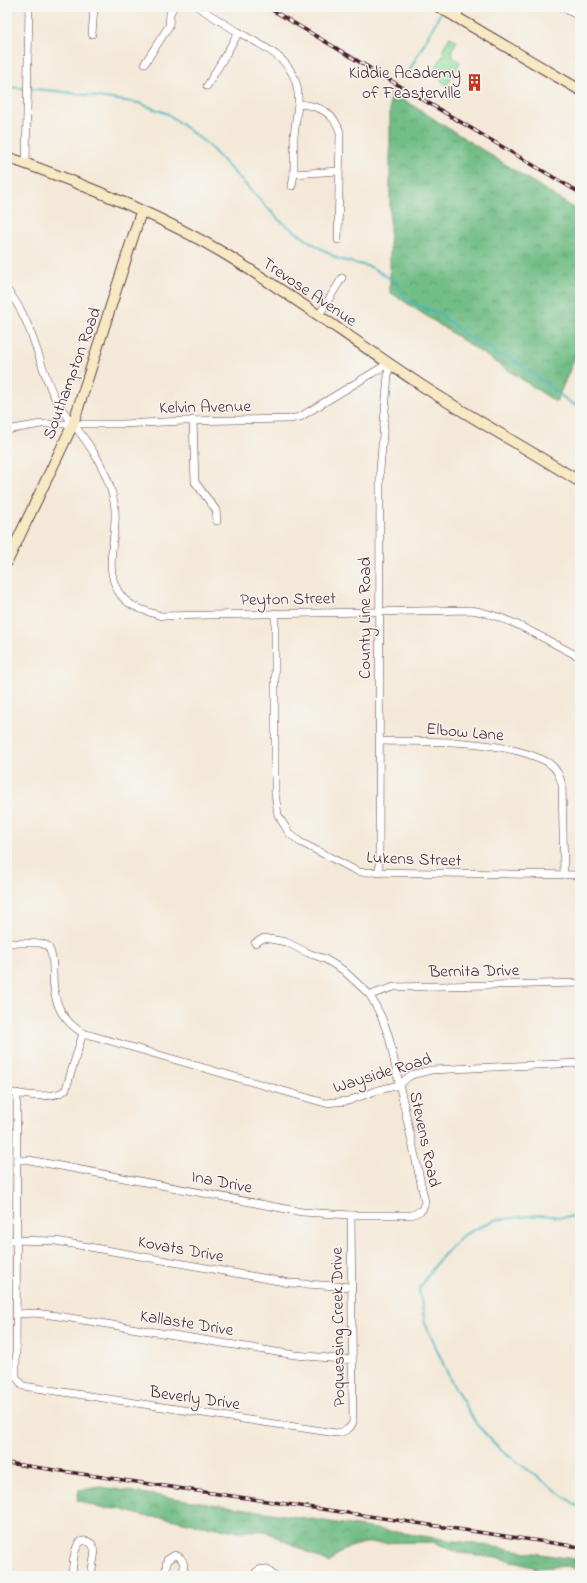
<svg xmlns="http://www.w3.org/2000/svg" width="587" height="1583" font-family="'Indie Flower',sans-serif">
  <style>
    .grass { fill: url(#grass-dots); stroke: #6c8066 }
    .forest { fill: url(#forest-crowns); stroke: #5e6e59 }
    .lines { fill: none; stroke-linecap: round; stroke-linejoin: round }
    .stream { stroke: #47b6bf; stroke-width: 2 }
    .street-casing { stroke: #643d45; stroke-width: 8 }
    .secondary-casing { stroke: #643d45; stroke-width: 12 }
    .street { stroke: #fff; stroke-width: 7 }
    .secondary { stroke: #f7e9c3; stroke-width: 10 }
    .rail-casing { stroke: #4a1f2b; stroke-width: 3.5 }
    .rail { stroke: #f6f6f2; stroke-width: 2; stroke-dasharray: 6; stroke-linecap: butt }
    .labels { text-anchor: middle; stroke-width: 3; stroke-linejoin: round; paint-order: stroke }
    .poi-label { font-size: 17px; fill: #4a1f2b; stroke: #f6f6f2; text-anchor: end }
    .street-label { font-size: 17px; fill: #4a1f2b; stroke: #f6f6f2 }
  </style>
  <defs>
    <pattern id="grass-dots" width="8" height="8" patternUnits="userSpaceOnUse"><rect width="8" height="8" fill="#8fe0a1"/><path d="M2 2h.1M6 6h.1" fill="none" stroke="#7dc08b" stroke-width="1.8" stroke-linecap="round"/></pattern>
    <pattern id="forest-crowns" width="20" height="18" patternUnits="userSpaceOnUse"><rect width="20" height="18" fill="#73be87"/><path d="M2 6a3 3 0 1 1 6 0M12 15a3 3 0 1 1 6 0" fill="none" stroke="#609a6f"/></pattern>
  </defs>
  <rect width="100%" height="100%" fill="#f6f6f2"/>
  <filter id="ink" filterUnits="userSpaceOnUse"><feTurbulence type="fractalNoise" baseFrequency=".025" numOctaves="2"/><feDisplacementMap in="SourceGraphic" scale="8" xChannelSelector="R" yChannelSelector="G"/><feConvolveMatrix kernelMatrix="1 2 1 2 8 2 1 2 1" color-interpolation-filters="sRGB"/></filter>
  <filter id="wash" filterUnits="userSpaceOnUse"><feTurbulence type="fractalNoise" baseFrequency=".012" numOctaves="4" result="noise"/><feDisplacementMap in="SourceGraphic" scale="16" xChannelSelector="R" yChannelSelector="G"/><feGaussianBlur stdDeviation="0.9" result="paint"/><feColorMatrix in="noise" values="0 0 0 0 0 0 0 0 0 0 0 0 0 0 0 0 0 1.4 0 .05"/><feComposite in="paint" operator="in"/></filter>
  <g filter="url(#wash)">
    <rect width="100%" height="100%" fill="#f4e9d8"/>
    <polygon class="grass" points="450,37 457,41 451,51 452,56 460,62 447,85 441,81 442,78 432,73 445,52 442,50"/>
    <g class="forest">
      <polygon points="390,91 580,212 580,361 575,358 556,402 390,292"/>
      <polygon points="101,1487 580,1560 580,1571 567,1566 536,1568 497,1557 459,1553 434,1542 364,1543 344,1549 329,1563 265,1531 238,1531 197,1525 166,1518 144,1516 120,1509 100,1508 77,1500 79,1490"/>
    </g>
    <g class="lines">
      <g class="stream">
        <polyline points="407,75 440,14"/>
        <polyline points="7,87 57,91 139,103 168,114 207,144 279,220 307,240 338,259 371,267 394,281 406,297 420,306 439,313 469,338 487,346 497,354 509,356 571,403 580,407"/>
        <polyline points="580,1216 561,1217 539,1215 495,1220 463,1235 438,1261 419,1289 425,1323 450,1379 477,1425 501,1450 580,1508"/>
      </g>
    </g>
  </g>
  <g filter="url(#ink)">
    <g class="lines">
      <defs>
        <g id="street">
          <path d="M198,7C212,16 226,25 240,33C270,50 301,63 298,104C318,105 334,112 340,132L338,240"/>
          <polyline points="562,7 580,17"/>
          <polyline points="456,17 462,7"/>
          <polyline points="92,34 94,7"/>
          <polyline points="145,63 169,26 170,13 174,7"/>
          <polyline points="207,86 239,32"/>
          <polyline points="26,164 29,7"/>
          <polyline points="294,174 339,171"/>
          <polyline points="292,186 294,174 294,136 298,104"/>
          <path d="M7,290C33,320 38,364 55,398C60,408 67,416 74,425C93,449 108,472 114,502C120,532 102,563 118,591C127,607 144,610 161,616L471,610C510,616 545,640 580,657"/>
          <polyline points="319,315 342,278"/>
          <polyline points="193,420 195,482 216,510 217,521"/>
          <polyline points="7,430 41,424 122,424 184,421 289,419 300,417 389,363"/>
          <polyline points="275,613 275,793 278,815 289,833 300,842 359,872 580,875"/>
          <path d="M380,741C429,742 480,739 528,754C535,757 544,759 550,764C557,769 560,776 562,785L564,875"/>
          <polyline points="379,873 380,470 389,363"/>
          <path d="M7,943H40L48,946C53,955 53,963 53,973C53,999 59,1019 83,1033L325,1103L348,1101L375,1091L399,1085L411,1075L431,1070L580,1063"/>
          <polyline points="370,995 394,987 580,983"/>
          <path d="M7,1092C22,1094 55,1101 66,1089L83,1033"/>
          <path d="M17,1093L16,1377L23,1386L336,1433C344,1432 350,1430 353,1422L351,1215"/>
          <polyline points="17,1160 29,1160 302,1212 351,1215 412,1215 422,1210 425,1202 389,1037 381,1016 370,995 343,970 325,959 308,953 286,942 264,938 255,943"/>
          <polyline points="7,1240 56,1241 290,1283 351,1287"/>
          <polyline points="17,1314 35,1313 58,1316 295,1355 352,1360"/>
          <path d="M72,1576C73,1566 73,1530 92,1544L95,1551L91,1576"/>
          <path d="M165,1576L167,1560L175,1555C186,1559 184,1567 183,1576"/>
          <path d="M254,1576L256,1572C263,1566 269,1570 274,1576"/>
        </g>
        <g id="secondary">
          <polyline points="439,7 580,90"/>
          <path d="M7,157C78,182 160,215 225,254C292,295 356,342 421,385C473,419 528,449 580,482"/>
          <polyline points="7,562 73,424 141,212"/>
        </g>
      </defs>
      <use href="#street" class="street-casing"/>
      <use href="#secondary" class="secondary-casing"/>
      <use href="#street" class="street"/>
      <use href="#secondary" class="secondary"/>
      <defs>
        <g id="rail">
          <polyline points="267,7 580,193"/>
          <polyline points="7,1463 580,1547"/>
        </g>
      </defs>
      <use href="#rail" class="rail-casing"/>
      <use href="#rail" class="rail"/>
    </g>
  </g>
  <defs>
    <symbol id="building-bare" viewBox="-9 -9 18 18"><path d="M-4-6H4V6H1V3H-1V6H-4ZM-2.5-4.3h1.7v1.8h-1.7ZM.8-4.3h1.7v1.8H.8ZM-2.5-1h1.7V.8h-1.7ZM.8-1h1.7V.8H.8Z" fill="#c8321e" stroke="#f6f6f2" stroke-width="2.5" paint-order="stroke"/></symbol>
  </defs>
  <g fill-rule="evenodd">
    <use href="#building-bare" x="462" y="70" width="25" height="25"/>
  </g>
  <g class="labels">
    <g class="poi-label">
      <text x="461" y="78">Kiddie Academy<tspan x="461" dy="20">of Feasterville</tspan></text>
    </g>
    <g class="street-label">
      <text transform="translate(310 291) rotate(34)" y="6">Trevose Avenue</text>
      <text transform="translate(71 373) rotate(-70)" y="6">Southampton Road</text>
      <text transform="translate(205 406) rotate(-1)" y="6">Kelvin Avenue</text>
      <text transform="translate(288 598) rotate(-1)" y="6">Peyton Street</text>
      <text transform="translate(364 618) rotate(-90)" y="6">County Line Road</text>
      <text transform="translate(465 731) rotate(5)" y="6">Elbow Lane</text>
      <text transform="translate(414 858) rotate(2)" y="6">Lukens Street</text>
      <text transform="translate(474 970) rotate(-1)" y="6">Bernita Drive</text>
      <text transform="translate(382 1072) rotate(-17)" y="6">Wayside Road</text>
      <text transform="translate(426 1139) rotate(78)" y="6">Stevens Road</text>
      <text transform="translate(222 1181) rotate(11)" y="6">Ina Drive</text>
      <text transform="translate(181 1248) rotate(10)" y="6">Kovats Drive</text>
      <text transform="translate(187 1322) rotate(9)" y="6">Kallaste Drive</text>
      <text transform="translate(337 1327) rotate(-91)" y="6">Poquessing Creek Drive</text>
      <text transform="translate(195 1397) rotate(8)" y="6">Beverly Drive</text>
    </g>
  </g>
  <rect width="587" height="1583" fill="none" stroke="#f6f6f2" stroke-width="24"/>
</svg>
